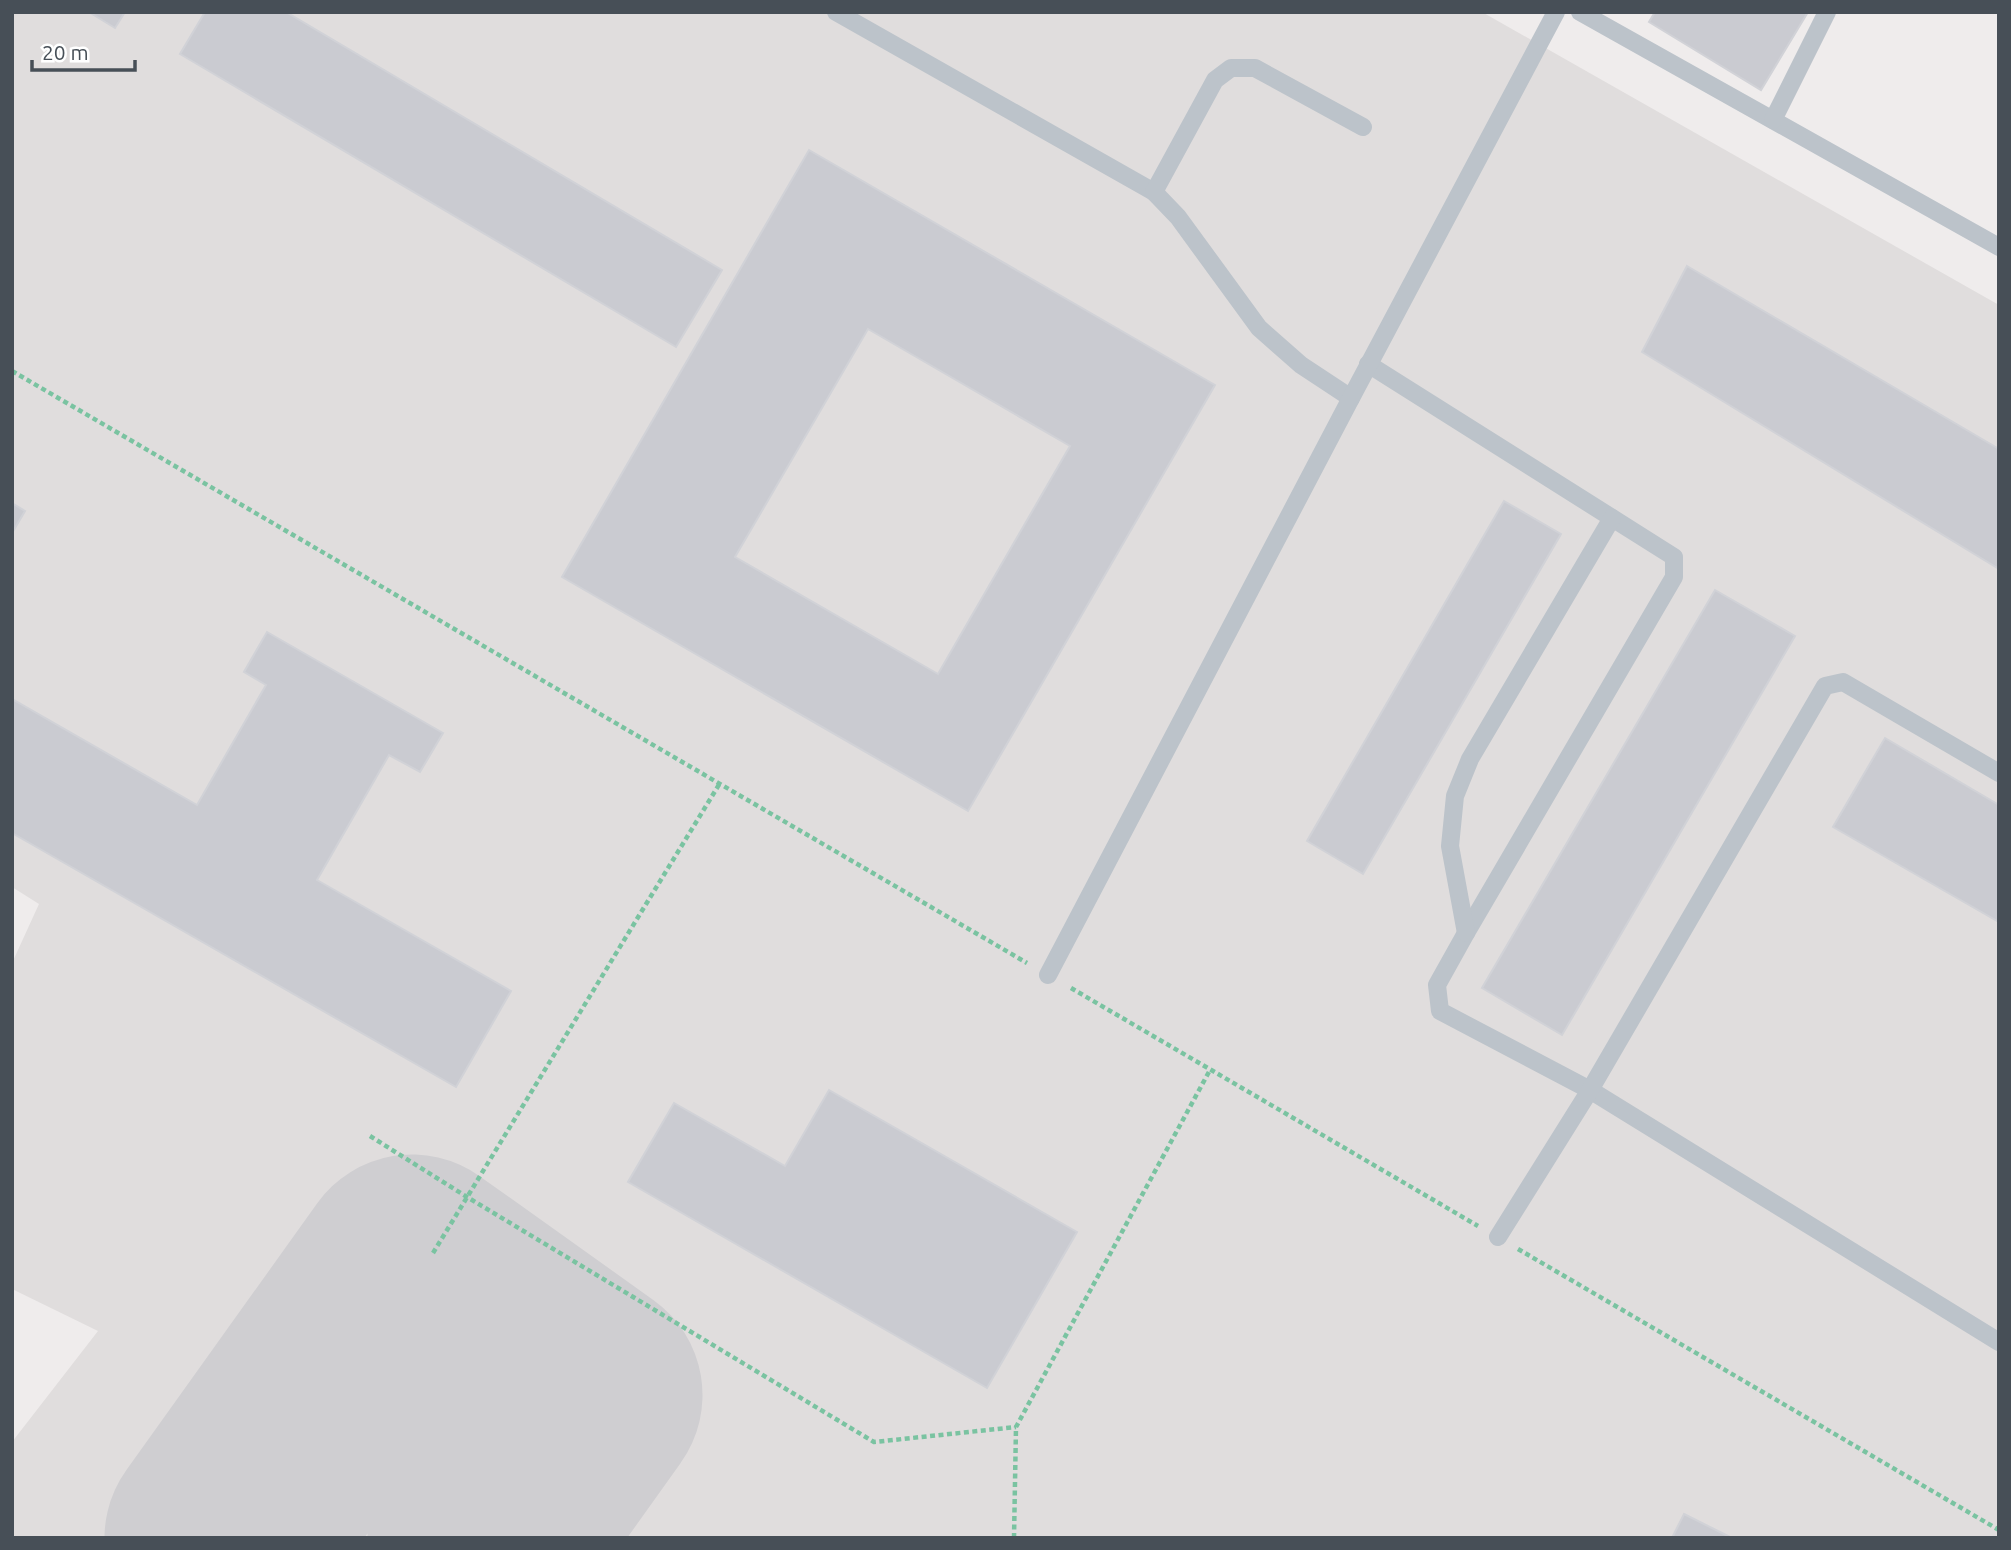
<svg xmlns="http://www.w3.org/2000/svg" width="2011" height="1550" font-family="Ubuntu,sans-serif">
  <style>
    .education { fill: #e0dddd }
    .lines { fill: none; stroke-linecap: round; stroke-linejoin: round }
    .runway { stroke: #cfced1; stroke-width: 233 }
    .building { fill: #cacbd1; stroke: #d1d2d7; stroke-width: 2; fill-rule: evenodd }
    .path { stroke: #7ac3a1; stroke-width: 4.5; stroke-dasharray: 5 3.5; stroke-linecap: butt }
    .lane { stroke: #bcc3ca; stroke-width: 18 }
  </style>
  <rect width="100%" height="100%" fill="#efecec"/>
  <polygon class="education" points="12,12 1482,12 1999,305 1999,1538 12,1538 12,1442 98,1331 12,1289 12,963 39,904 12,887"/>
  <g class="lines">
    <polyline class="runway" points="221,1538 412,1271 586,1395 484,1538"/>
  </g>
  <g class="building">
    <polygon points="89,12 125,12 115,28"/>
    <polygon points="205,12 286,12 722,270 676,347 180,54"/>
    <polygon points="1655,12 1808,12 1761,90 1649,22"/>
    <path d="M809,150L1215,385L968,811L562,577ZM868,329L1070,446L938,674L735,557Z"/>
    <polygon points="1687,266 1999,449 1999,569 1642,352"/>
    <polygon points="1504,501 1561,534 1363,874 1307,841"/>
    <polygon points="12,503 25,511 12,533"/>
    <polygon points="1715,590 1795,636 1562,1035 1482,988"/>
    <polygon points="267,632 443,733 420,772 389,755 317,880 511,991 456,1087 12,833 12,699 197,805 266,685 244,672"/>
    <polygon points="1885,738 1999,805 1999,922 1833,827"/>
    <polygon points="829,1090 1077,1232 987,1388 628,1182 674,1103 785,1166"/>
    <polygon points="1684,1514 1732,1538 1672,1538"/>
  </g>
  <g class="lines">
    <g class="path">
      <polyline points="12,371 1027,963"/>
      <polyline points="1071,988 1478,1226"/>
      <polyline points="370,1136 467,1197 874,1442 1016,1427"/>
      <polyline points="1518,1249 1999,1530"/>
      <polyline points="433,1253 720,783"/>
      <polyline points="1014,1538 1016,1427 1210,1070"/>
    </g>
    <g class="lane">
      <polyline points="836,12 1154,192"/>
      <polyline points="1580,12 1999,247"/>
      <polyline points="1773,120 1827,12"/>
      <polyline points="1368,364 1674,557 1674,577 1466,933 1437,985 1440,1011 1590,1090 1999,1342"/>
      <polyline points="1351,398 1301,365 1259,328 1178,217 1154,192 1215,80 1231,68 1255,68 1363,127"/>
      <polyline points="1466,933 1450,846 1455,796 1470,759 1612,518"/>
      <polyline points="1048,975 1351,398 1556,12"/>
      <polyline points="1498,1237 1590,1090 1825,686 1843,682 1999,773"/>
    </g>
  </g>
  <rect width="2011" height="1550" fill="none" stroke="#474f57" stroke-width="28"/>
  <path d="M32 60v10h103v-10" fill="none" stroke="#474f57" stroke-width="3.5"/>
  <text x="42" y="60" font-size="21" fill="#474f57" stroke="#ffffff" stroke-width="5" paint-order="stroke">20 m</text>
</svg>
